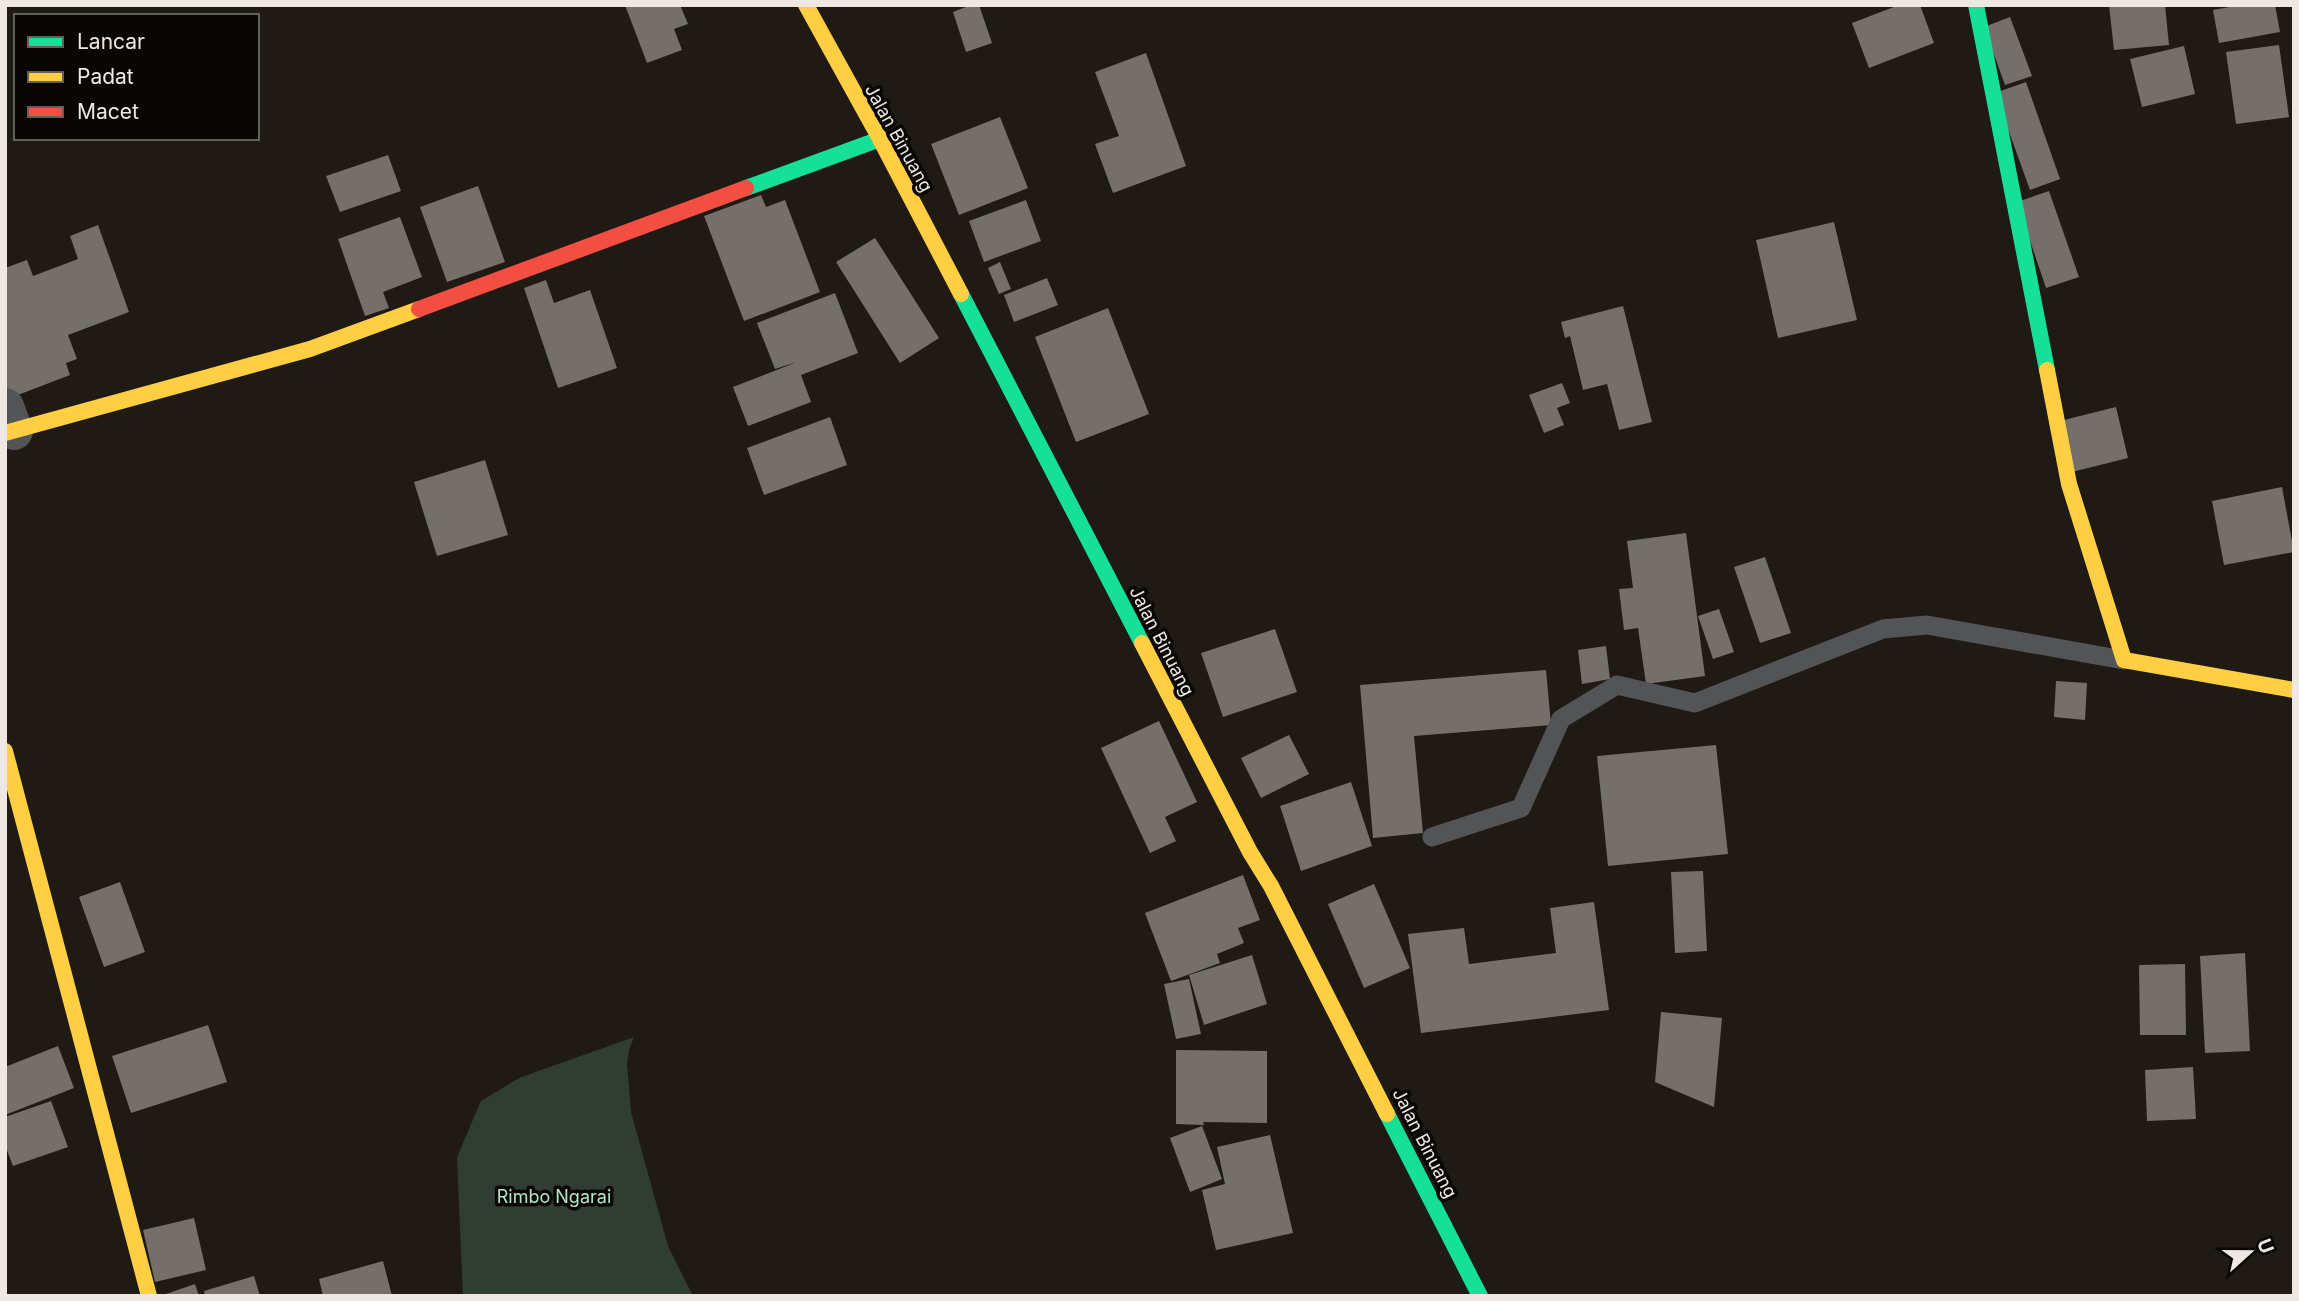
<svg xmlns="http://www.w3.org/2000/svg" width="2299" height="1301" viewBox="0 0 2299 1301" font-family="Inter,sans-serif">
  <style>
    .green { fill: #303d33 }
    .building { fill: #746f6a }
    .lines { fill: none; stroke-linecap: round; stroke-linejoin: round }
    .lane { stroke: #535455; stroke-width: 19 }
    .street { stroke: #535455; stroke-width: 38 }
    .fast { stroke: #16e098; stroke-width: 16 }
    .slow { stroke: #ffcf43; stroke-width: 16 }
    .jam { stroke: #f24e42; stroke-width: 16 }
    .labels { text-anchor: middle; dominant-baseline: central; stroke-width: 7; stroke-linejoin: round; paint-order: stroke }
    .street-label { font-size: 18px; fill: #efe8e2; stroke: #0a0604 }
    .park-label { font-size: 18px; fill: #b0e6c3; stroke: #0a0604 }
  </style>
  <rect width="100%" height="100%" fill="#201a15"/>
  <path class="green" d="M 634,1037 L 629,1050 L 627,1064 L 631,1112 L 668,1246 L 693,1296 L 463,1296 L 457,1157 L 481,1101 L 519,1078 Z"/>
  <path class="building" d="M 625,5 L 680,5 L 688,24 L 674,29 L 682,50 L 647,63 Z
    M 971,5 L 979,5 L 992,43 L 966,52 L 953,12 Z
    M 1899,5 L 1920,5 L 1934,43 L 1869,68 L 1852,23 Z
    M 2109,5 L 2165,5 L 2169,45 L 2114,50 Z
    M 2241,5 L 2275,5 L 2280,32 L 2219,43 L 2213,10 Z
    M 2010,17 L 2032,76 L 2005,85 L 1984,27 Z
    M 2279,45 L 2289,117 L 2236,124 L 2226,52 Z
    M 2184,46 L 2195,94 L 2142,107 L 2130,59 Z
    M 1146,53 L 1186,166 L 1113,193 L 1095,144 L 1119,136 L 1095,72 Z
    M 2026,82 L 2060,179 L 2030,190 L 1995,93 Z
    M 1000,117 L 1028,188 L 959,215 L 931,144 Z
    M 388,155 L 401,191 L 340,212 L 326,176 Z
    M 478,186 L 505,262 L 447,282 L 420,207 Z
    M 2049,191 L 2079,277 L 2046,288 L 2017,202 Z
    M 761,195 L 766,207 L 785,200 L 820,292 L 744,321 L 704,216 Z
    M 1026,200 L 1041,241 L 984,262 L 969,221 Z
    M 400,217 L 422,277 L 383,292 L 389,308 L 365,316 L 338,239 Z
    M 1834,222 L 1857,320 L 1778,338 L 1756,240 Z
    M 98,225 L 129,312 L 68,335 L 77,359 L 66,363 L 70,375 L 10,398 L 5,386 L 5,268 L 27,260 L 33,276 L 78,259 L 70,236 Z
    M 875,238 L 939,338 L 900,363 L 836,262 Z
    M 1000,262 L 1011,289 L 999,294 L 988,268 Z
    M 1047,278 L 1058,305 L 1014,322 L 1004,295 Z
    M 546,280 L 554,303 L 590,290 L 617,368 L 558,388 L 524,288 Z
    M 835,293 L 858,353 L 801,375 L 811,402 L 748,426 L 733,387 L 797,362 L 775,369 L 757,323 Z
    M 1623,306 L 1652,422 L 1619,430 L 1607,384 L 1583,390 L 1570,336 L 1565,338 L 1561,322 Z
    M 1108,308 L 1149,414 L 1076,442 L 1035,337 Z
    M 1562,383 L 1570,403 L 1557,408 L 1564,425 L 1544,433 L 1529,395 Z
    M 2116,407 L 2128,458 L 2072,472 L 2060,421 Z
    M 830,417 L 847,465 L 764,495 L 747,448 Z
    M 485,460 L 508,535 L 437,556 L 414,482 Z
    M 2282,487 L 2294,552 L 2224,565 L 2212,501 Z
    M 1686,533 L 1705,676 L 1646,684 L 1638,628 L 1624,630 L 1619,589 L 1633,588 L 1627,541 Z
    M 1765,557 L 1791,633 L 1760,643 L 1734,567 Z
    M 1719,609 L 1734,652 L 1713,659 L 1698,616 Z
    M 1275,629 L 1297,692 L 1223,717 L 1201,653 Z
    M 1606,646 L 1610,679 L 1582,684 L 1578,650 Z
    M 1546,670 L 1551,725 L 1414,736 L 1423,833 L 1373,838 L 1360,685 Z
    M 2056,681 L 2087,683 L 2085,720 L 2054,717 Z
    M 1159,721 L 1197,802 L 1165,817 L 1176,841 L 1150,853 L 1101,748 Z
    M 1289,735 L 1309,774 L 1261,798 L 1241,758 Z
    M 1716,745 L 1728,854 L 1608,866 L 1597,756 Z
    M 1351,782 L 1372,846 L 1301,871 L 1280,806 Z
    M 1703,871 L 1707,951 L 1675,953 L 1671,872 Z
    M 1243,875 L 1260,920 L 1238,928 L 1244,943 L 1217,954 L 1220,963 L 1171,981 L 1145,913 Z
    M 120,882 L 145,952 L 104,967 L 79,897 Z
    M 1374,884 L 1410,968 L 1364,988 L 1328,904 Z
    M 1594,902 L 1609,1010 L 1421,1033 L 1408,934 L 1464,928 L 1469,964 L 1556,953 L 1550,908 Z
    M 2245,953 L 2250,1051 L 2205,1053 L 2200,956 Z
    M 1252,955 L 1267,1004 L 1204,1025 L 1189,975 Z
    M 2185,964 L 2186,1035 L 2140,1035 L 2139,965 Z
    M 1189,979 L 1201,1034 L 1176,1039 L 1164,984 Z
    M 1661,1012 L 1722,1018 L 1714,1107 L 1655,1082 Z
    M 208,1025 L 227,1082 L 131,1113 L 112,1056 Z
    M 58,1046 L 74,1088 L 5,1115 L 5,1067 Z
    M 1176,1050 L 1267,1051 L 1267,1123 L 1203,1122 L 1204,1125 L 1176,1124 Z
    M 2193,1067 L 2196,1119 L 2147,1121 L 2145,1070 Z
    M 51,1101 L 68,1147 L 13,1166 L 5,1145 L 5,1117 Z
    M 1202,1126 L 1222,1179 L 1190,1192 L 1170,1138 Z
    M 1270,1135 L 1293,1233 L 1216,1250 L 1202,1190 L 1225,1184 L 1217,1147 Z
    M 194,1218 L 206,1270 L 155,1282 L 143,1230 Z
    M 383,1261 L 392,1296 L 323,1296 L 319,1279 Z
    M 254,1276 L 260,1296 L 205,1296 L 204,1291 Z
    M 195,1284 L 199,1296 L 163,1296 L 163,1295 Z"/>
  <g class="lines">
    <path class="lane" d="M 1432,837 L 1521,808 L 1561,719 L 1617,685 L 1695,703 L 1883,629 L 1927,625 L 2124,660"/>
    <path class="street" d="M 5,407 L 14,431"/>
    <path class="fast" d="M 1976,5 L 2047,370
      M 746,188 L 880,139
      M 961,294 L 1142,643
      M 1387,1114 L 1480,1296"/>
    <path class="slow" d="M 806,5 L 880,139 L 961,294
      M 2047,370 L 2069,484 L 2124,660 L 2294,690
      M 5,433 L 310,349 L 419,309
      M 1142,643 L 1250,852 L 1271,886 L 1387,1114
      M 5,751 L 149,1296"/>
    <path class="jam" d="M 419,309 L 746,188"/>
  </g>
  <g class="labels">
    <g class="street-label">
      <text transform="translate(899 138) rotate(61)">Jalan Binuang</text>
      <text transform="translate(1162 641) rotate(63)">Jalan Binuang</text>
      <text transform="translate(1425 1143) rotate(63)">Jalan Binuang</text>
    </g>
    <g class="park-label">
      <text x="554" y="1196">Rimbo Ngarai</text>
    </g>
  </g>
  <rect width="2299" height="1301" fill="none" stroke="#efe8e2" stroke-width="14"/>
  <rect x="14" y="14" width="245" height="126" fill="#0a0604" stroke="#66605d" stroke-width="2"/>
  <rect x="28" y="37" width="35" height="10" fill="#16e098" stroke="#66605d" stroke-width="2"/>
  <text x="77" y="49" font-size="21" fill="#efe8e2">Lancar</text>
  <rect x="28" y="72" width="35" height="10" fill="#ffcf43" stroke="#66605d" stroke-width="2"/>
  <text x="77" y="84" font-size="21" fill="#efe8e2">Padat</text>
  <rect x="28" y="107" width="35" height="10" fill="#f24e42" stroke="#66605d" stroke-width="2"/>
  <text x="77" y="119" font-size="21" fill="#efe8e2">Macet</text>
  <g transform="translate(2250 1252) rotate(69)" stroke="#0a0604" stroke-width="5" paint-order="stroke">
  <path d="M0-5L12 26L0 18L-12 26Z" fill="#efe8e2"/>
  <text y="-10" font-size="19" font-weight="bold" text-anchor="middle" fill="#efe8e2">U</text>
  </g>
</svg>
